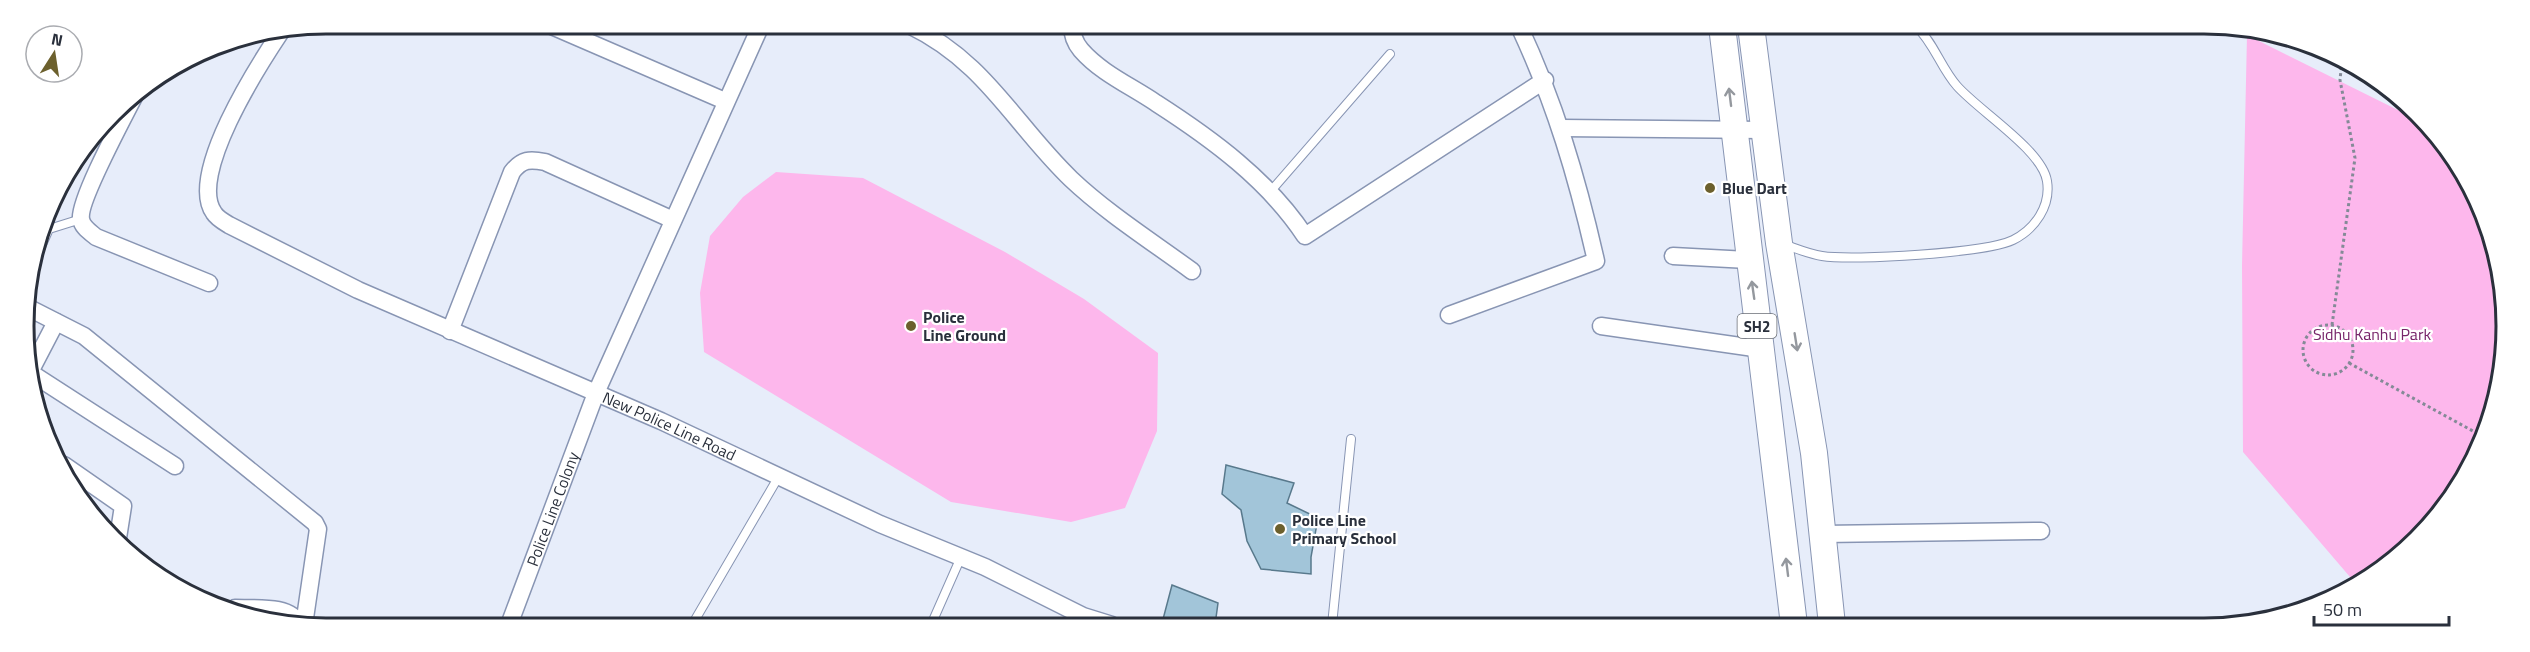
<svg xmlns="http://www.w3.org/2000/svg" width="2530" height="652" viewBox="0 0 2530 652" font-family="'Titillium Web',sans-serif">
  <style>
    .green { fill: #fdb7ec }
    .building { fill: #a2c5d9; stroke: #58798c; stroke-width: 1.5 }
    .lines { fill: none; stroke-linecap: round; stroke-linejoin: round }
    .service-casing { stroke: #8895b3; stroke-width: 10 }
    .minor-casing { stroke: #8895b3; stroke-width: 19 }
    .primary-casing { stroke: #8895b3; stroke-width: 28 }
    .path { stroke: #848a97; stroke-width: 3; stroke-dasharray: 3 3; stroke-linecap: butt }
    .service { stroke: #fff; stroke-width: 8 }
    .minor { stroke: #fff; stroke-width: 16 }
    .primary { stroke: #fff; stroke-width: 26 }
    .oneway { stroke: #94989e }
    .poi-dot { fill: #6c602d; stroke: #fff; stroke-width: 2 }
    .labels { text-anchor: middle; dominant-baseline: central; stroke-width: 4.5; stroke-linejoin: round; paint-order: stroke }
    .shield { fill: #fff; stroke: #6a6e76; stroke-width: 1.5 }
    .shield-label { font-size: 15px; font-weight: bold; fill: #2a303c }
    .poi-label { font-size: 16px; font-weight: bold; fill: #2a303c; stroke: #fff; text-anchor: start }
    .park-label { font-size: 16px; fill: #772469; stroke: #fff }
    .street-label { font-size: 16px; fill: #2a303c; stroke: #fff }
    .rim { fill: none; stroke: #2a303c; stroke-width: 3 }
  </style>
  <rect width="100%" height="100%" fill="#e7edfa"/>
  <path class="green" d="M 2247,35 L 2420,121 L 2444,142 L 2496,248 L 2503,366 L 2475,460 L 2417,540 L 2356,584 L 2243,452 L 2242,266 Z
    M 776,172 L 863,178 L 1005,252 L 1084,299 L 1158,353 L 1157,431 L 1125,508 L 1071,522 L 951,502 L 704,352 L 700,293 L 710,236 L 743,197 Z"/>
  <path class="building" d="M 1226,465 L 1294,483 L 1287,503 L 1318,518 L 1311,557 L 1311,574 L 1261,569 L 1247,541 L 1241,510 L 1222,494 Z
    M 1172,585 L 1218,603 L 1215,625 L 1162,623 Z"/>
  <g class="lines">
    <defs>
      <path id="service" d="M 1270,192 L 1390,54
        M 1783,244 C 1795,248 1809,254 1822,256 C 1853,261 1986,253 2013,240 C 2035,229 2051,206 2047,181 C 2042,150 1979,111 1957,86 C 1941,68 1934,43 1916,26
        M 41,247 L 49,229 L 81,219
        M 692,625 L 779,476
        M 931,625 L 961,557
        M 1332,625 L 1351,439"/>
      <g id="minor">
        <path d="M 547,24 L 725,101"/>
        <path d="M 909,25 C 986,62 1013,123 1071,179 C 1107,213 1151,241 1192,271"/>
        <path d="M 1072,25 C 1072,34 1075,43 1081,50 C 1101,73 1131,86 1156,103 C 1212,139 1268,180 1305,236 L 1545,80"/>
        <path id="s1" d="M 280,33 C 258,66 187,176 214,213 C 217,218 224,222 229,225 L 358,290 L 661,421 L 880,524 L 985,567 L 1083,616 L 1112,625"/>
        <path d="M 136,93 C 125,115 78,201 81,219 C 82,227 90,232 96,237 L 209,283"/>
        <path d="M 1561,128 L 1765,130"/>
        <path d="M 1673,256 L 1748,260"/>
        <path d="M 25,306 L 84,336 L 315,523 L 318,529 L 304,625"/>
        <path d="M 1449,315 L 1596,261 C 1577,177 1555,103 1519,26"/>
        <path d="M 1601,326 L 1761,349"/>
        <path d="M 450,331 L 512,172 C 522,159 530,159 545,162 L 673,220"/>
        <path d="M 31,370 L 56,322"/>
        <path d="M 31,373 L 175,466"/>
        <path d="M 64,465 L 123,506 L 118,538"/>
        <path d="M 1823,534 L 2041,531"/>
        <path d="M 235,608 C 255,609 290,604 300,625"/>
        <path id="s2" d="M 509,625 L 596,393 L 761,25"/>
      </g>
      <path id="primary" d="M 1722,26 L 1794,625
        M 1751,26 L 1779,243 L 1814,453 L 1832,625"/>
    </defs>
    <use href="#service" class="service-casing"/>
    <use href="#minor" class="minor-casing"/>
    <use href="#primary" class="primary-casing"/>
    <path class="path" d="M 2332,325 L 2355,158 L 2340,80 L 2342,60
      M2303 350a25 25 0 1 1 50 0a25 25 0 1 1-50 0Z
      M 2349,363 L 2482,436"/>
    <use href="#service" class="service"/>
    <use href="#minor" class="minor"/>
    <use href="#primary" class="primary"/>
  </g>
  <defs><path id="oneway-shaft" d="M-6 0H5M1.5-3L5.5 0L1.5 3" fill="none" stroke-width="1.6" stroke-linecap="round" stroke-linejoin="round" transform="scale(1.5)"/></defs>
  <g class="oneway">
    <use href="#oneway-shaft" transform="translate(1730 97) rotate(-97)"/>
    <use href="#oneway-shaft" transform="translate(1753 290) rotate(-98)"/>
    <use href="#oneway-shaft" transform="translate(1796 342) rotate(81)"/>
    <use href="#oneway-shaft" transform="translate(1787 567) rotate(-97)"/>
  </g>
  <g class="poi-dot">
    <circle cx="1710" cy="188" r="6"/>
    <circle cx="911" cy="326" r="6"/>
    <circle cx="1280" cy="529" r="6"/>
  </g>
  <g class="labels">
    <rect class="shield" x="1737.5" y="314" width="39" height="24" rx="4.5"/>
    <g class="shield-label">
      <text x="1757" y="326">SH2</text>
    </g>
    <g class="poi-label">
      <text x="1722" y="188">Blue Dart</text>
      <text x="923" y="317">Police<tspan x="923" dy="18">Line Ground</tspan></text>
      <text x="1292" y="520">Police Line<tspan x="1292" dy="18">Primary School</tspan></text>
    </g>
    <g class="park-label">
      <text x="2372" y="334">Sidhu Kanhu Park</text>
    </g>
    <g class="street-label">
      <text stroke="none"><textPath href="#s1" startOffset="702">New Police Line Road</textPath></text>
      <text stroke="none"><textPath href="#s2" startOffset="124">Police Line Colony</textPath></text>
    </g>
  </g>
  <path d="M0 0H2530V652H0ZM326 34H2204A292 292 0 0 1 2496 326V326A292 292 0 0 1 2204 618H326A292 292 0 0 1 34 326V326A292 292 0 0 1 326 34Z" fill="#fff" fill-rule="evenodd"/>
  <path class="rim" d="M326 34H2204A292 292 0 0 1 2496 326V326A292 292 0 0 1 2204 618H326A292 292 0 0 1 34 326V326A292 292 0 0 1 326 34Z"/>
  <g transform="translate(54 54) rotate(12)"><circle r="28" fill="#ffffff" stroke="#aaacb1" stroke-width="1.5"/>
  <path d="M0-4.5L10 22L0 15L-10 22Z" fill="#6c602d"/>
  <text y="-9" font-size="16" font-weight="bold" text-anchor="middle" fill="#2a303c">N</text>
  </g>
  <path d="M2314 616v9h135v-9" fill="none" stroke="#2a303c" stroke-width="3"/>
  <text x="2323" y="616" font-size="18" fill="#2a303c" stroke="#ffffff" stroke-width="4.5" paint-order="stroke">50 m</text>
</svg>
